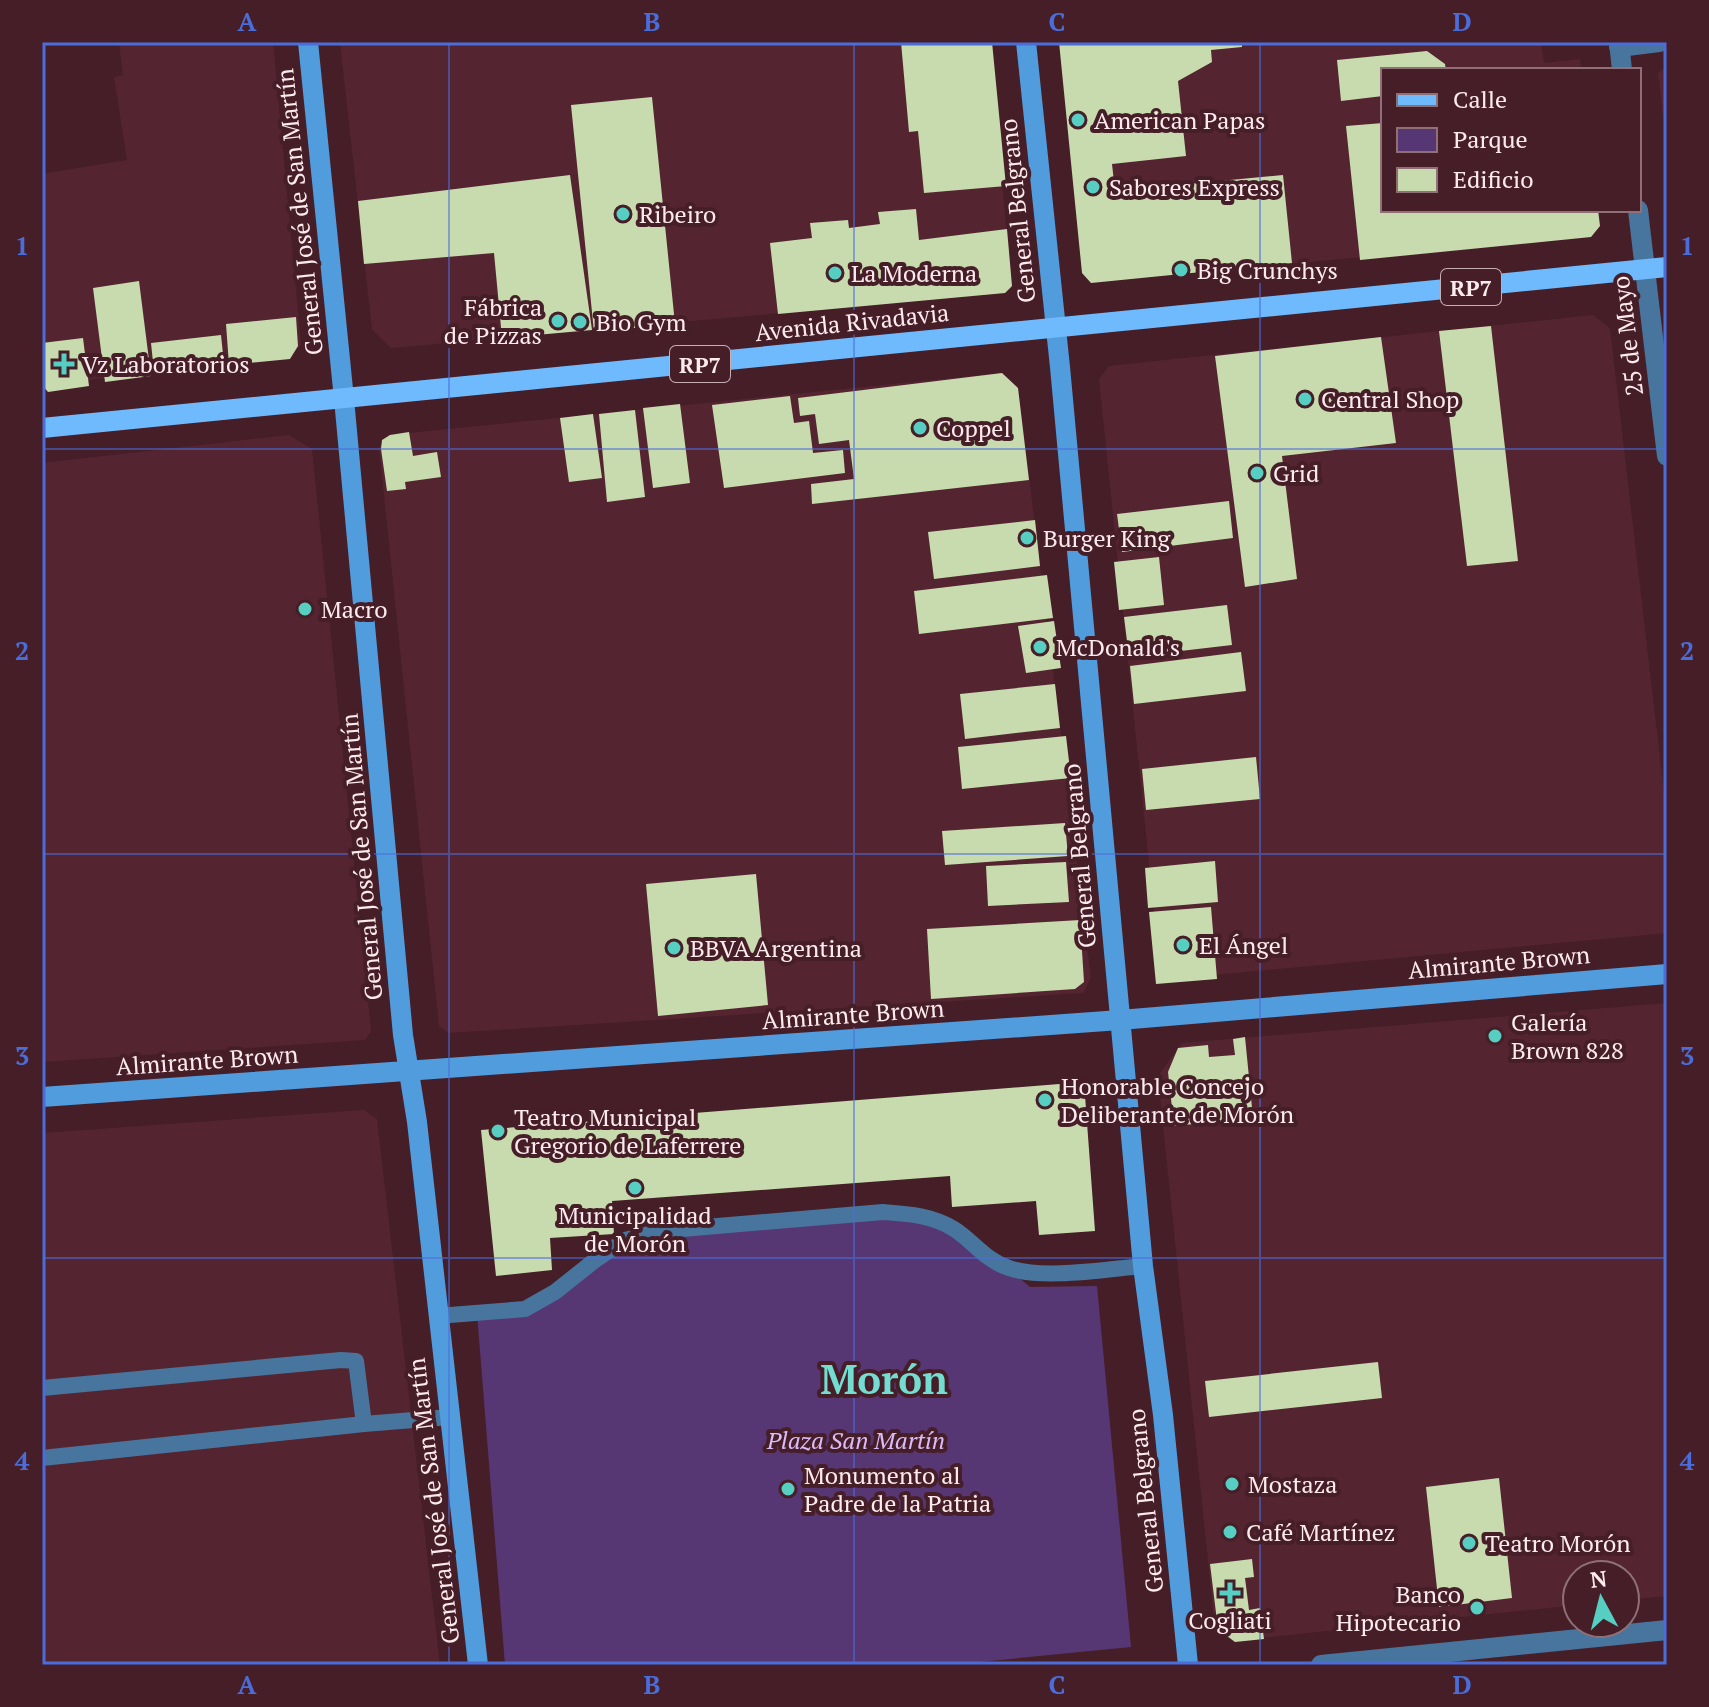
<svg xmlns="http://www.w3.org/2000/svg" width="1709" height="1707" viewBox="0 0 1709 1707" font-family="'PT Serif',serif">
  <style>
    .built { fill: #542531 }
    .green { fill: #563773 }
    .building { fill: #c8dbae }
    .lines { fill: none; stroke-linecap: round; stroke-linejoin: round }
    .lane { stroke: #47759d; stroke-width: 16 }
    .street { stroke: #47759d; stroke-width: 20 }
    .secondary { stroke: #509cdd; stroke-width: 20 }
    .primary { stroke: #6ebafd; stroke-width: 20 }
    .grid { fill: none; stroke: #4a6ddc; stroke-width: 2; stroke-opacity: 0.55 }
    .poi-dot { fill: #57cec2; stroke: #461e28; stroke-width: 3 }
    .labels { text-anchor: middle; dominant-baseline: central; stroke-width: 8; stroke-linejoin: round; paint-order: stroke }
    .shield { fill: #461e28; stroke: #c6aeb3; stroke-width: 2 }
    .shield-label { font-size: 22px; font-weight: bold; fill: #fdebee }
    .poi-label { font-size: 24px; fill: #fdebee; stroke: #461e28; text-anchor: start }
    .street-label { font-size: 24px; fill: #fdebee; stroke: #461e28 }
    .park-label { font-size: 24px; font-style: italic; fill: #dabcfa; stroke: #461e28 }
    .town-label { font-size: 40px; font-weight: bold; fill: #73ddd2; stroke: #461e28 }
    .neatline { fill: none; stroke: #4a6ddc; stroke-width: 3 }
    .grid-label { font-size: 26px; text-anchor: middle; font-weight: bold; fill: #4a6ddc }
  </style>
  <rect width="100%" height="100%" fill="#461e28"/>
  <path class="built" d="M 119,42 L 273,42 L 301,345 L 288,359 L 42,385 L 42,174 L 127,160 L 114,77 L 123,75 Z
    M 340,42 L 989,42 L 1012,287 L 1005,293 L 391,348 L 372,329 Z
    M 1060,42 L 1541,42 L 1544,63 L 1580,59 L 1581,70 L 1383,70 L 1383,210 L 1599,210 L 1600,222 L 1593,236 L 1102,281 Z
    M 1667,66 L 1667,149 L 1658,73 Z
    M 1593,315 L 1610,328 L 1667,819 L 1667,933 L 1169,979 L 1160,969 L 1099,379 L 1109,366 Z
    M 1002,373 L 1018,388 L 1091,978 L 1083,993 L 448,1033 L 439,1026 L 379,447 L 389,435 Z
    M 289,435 L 312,449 L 371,1031 L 365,1040 L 42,1062 L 42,463 Z
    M 1667,1003 L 1667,1596 L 1625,1600 L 1625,1575 L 1577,1575 L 1577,1605 L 1232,1641 L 1215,1629 L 1158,1076 L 1182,1043 Z
    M 364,1110 L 377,1119 L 440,1665 L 42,1665 L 42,1133 Z"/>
  <path class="green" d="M 920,1215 L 1008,1268 L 1030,1287 L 1097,1286 L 1131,1647 L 949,1665 L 505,1665 L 477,1313 L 525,1309 L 625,1240 Z"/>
  <path class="building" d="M 901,42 L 992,42 L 1006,186 L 924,193 L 918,131 L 909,132 Z
    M 1059,42 L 1242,42 L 1242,47 L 1211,50 L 1212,62 L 1178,81 L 1186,156 L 1112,164 L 1115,191 L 1283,175 L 1292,263 L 1091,283 L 1082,273 Z
    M 1427,51 L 1445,64 L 1446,70 L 1383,70 L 1383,96 L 1341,101 L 1337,60 Z
    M 652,97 L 675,324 L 594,332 L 571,105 Z
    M 1383,123 L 1383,210 L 1598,210 L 1600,226 L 1591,237 L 1360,260 L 1346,126 Z
    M 570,175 L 592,330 L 502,338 L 494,253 L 364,264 L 358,201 Z
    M 916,209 L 919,240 L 1007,229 L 1012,286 L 1005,293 L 778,314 L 770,243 L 812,238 L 810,223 L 848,220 L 849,228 L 880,224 L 878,212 Z
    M 139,281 L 151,376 L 105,382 L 93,288 Z
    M 296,317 L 298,346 L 290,359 L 229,365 L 226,324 Z
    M 1491,326 L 1518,561 L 1467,566 L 1439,331 Z
    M 221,335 L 224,364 L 154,372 L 151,343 Z
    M 1381,337 L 1396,443 L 1282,456 L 1297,579 L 1245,587 L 1215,356 Z
    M 83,338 L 89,386 L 48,392 L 42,385 L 42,343 Z
    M 1002,373 L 1018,388 L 1029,480 L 812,504 L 811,484 L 854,479 L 849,440 L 819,444 L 815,414 L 800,416 L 798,398 Z
    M 790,396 L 794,423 L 809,421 L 813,453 L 843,450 L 845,473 L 724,488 L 712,405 Z
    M 680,404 L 690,483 L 653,488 L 643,408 Z
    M 635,410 L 645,497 L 607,502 L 599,414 Z
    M 593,414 L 602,478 L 569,482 L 560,418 Z
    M 409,432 L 413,456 L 437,452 L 441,477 L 405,482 L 406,489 L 387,491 L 381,449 L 382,440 L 390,435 Z
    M 1229,501 L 1233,538 L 1122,552 L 1117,514 Z
    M 1035,520 L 1040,566 L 934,579 L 928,532 Z
    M 1159,557 L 1164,605 L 1119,610 L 1114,562 Z
    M 1047,575 L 1053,618 L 919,634 L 914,591 Z
    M 1227,605 L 1232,645 L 1129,657 L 1124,617 Z
    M 1054,621 L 1061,668 L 1026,673 L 1018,626 Z
    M 1241,652 L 1246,691 L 1134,704 L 1130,666 Z
    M 1055,684 L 1060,728 L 965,739 L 960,694 Z
    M 1066,736 L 1071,778 L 962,789 L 958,747 Z
    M 1256,757 L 1260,799 L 1146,810 L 1142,769 Z
    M 1065,823 L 1068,856 L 945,865 L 942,831 Z
    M 1215,861 L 1218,902 L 1148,908 L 1145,868 Z
    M 1066,862 L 1069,902 L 988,906 L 986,866 Z
    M 756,874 L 768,1005 L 658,1016 L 646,884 Z
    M 1211,907 L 1217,979 L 1156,984 L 1149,912 Z
    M 1080,920 L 1084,982 L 1075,989 L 931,999 L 927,929 Z
    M 1245,1037 L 1253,1118 L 1174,1126 L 1168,1072 L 1178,1048 L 1208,1045 L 1209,1057 L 1235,1055 L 1233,1039 Z
    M 1084,1082 L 1095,1231 L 1039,1235 L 1036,1201 L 952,1207 L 950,1176 L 612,1201 L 614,1234 L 550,1238 L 552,1270 L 496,1276 L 481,1130 Z
    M 1378,1362 L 1382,1398 L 1209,1417 L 1205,1381 Z
    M 1499,1478 L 1512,1598 L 1439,1607 L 1426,1487 Z
    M 1252,1559 L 1254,1577 L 1245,1578 L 1249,1610 L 1260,1608 L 1264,1639 L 1235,1642 L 1218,1629 L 1210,1564 Z"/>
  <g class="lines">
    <path class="lane" d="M 437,1316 L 525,1309 L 555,1292 L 594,1261 L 625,1240 L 659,1231 L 883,1212 C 908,1214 932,1215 954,1229 C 973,1241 986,1261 1009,1268 C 1042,1280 1107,1269 1143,1266
      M 42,1388 L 341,1360 L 356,1361 L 364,1424
      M 42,1458 L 364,1424 L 450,1417"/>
    <path class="street" d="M 1619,42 L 1622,70
      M 1619,47 L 1659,42
      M 1638,210 L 1667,456
      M 1321,1665 L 1667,1630"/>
    <path class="secondary" d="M 308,42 L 344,399 L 403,1035 L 417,1122 L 478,1665
      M 1026,42 L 1060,367 L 1143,1266 L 1163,1415 L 1188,1665
      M 42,1097 L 1120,1020 L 1667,974"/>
    <path class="primary" d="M 42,428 L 1667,267"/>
  </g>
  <path class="grid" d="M 449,42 L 449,1665M 854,42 L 854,1665M 1260,42 L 1260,1665M 42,449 L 1667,449M 42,854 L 1667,854M 42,1258 L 1667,1258"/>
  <g class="poi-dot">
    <circle cx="1078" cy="120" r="8"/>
    <circle cx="1093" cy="187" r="8"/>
    <circle cx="623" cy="214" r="8"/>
    <circle cx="1181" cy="270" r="8"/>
    <circle cx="835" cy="273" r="8"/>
    <circle cx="558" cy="321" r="8"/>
    <circle cx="580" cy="322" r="8"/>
    <path d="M60 352h8v8h8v8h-8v8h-8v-8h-8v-8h8z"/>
    <circle cx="1305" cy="399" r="8"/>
    <circle cx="920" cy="428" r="8"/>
    <circle cx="1257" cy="473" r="8"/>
    <circle cx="1027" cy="538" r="8"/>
    <circle cx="305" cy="609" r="8"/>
    <circle cx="1040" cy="647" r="8"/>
    <circle cx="1183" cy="945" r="8"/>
    <circle cx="674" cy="948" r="8"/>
    <circle cx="1495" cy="1036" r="8"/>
    <circle cx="1045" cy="1100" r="8"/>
    <circle cx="498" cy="1131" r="8"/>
    <circle cx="635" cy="1188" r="8"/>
    <circle cx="1232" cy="1484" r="8"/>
    <circle cx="788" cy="1489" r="8"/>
    <circle cx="1230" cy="1532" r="8"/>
    <circle cx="1469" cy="1543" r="8"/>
    <path d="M1226 1581h8v8h8v8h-8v8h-8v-8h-8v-8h8z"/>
    <circle cx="1477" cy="1608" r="8"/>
  </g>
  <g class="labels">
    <g class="shield">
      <rect x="1441" y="269" width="60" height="36" rx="6"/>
      <rect x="670" y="346" width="60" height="36" rx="6"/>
    </g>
    <g class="shield-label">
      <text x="1471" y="287">RP7</text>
      <text x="700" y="364">RP7</text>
    </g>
    <g class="poi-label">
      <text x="1094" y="120">American Papas</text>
      <text x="1109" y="187">Sabores Express</text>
      <text x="639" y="214">Ribeiro</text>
      <text x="1197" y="270">Big Crunchys</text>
      <text x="851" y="273">La Moderna</text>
      <text x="542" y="307" text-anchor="end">Fábrica<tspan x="542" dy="28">de Pizzas</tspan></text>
      <text x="596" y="322">Bio Gym</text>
      <text x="82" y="364">Vz Laboratorios</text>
      <text x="1321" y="399">Central Shop</text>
      <text x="936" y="428">Coppel</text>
      <text x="1273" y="473">Grid</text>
      <text x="1043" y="538">Burger King</text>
      <text x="321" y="609">Macro</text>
      <text x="1056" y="647">McDonald's</text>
      <text x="1199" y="945">El Ángel</text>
      <text x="690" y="948">BBVA Argentina</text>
      <text x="1511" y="1022">Galería<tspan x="1511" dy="28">Brown 828</tspan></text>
      <text x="1061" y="1086">Honorable Concejo<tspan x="1061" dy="28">Deliberante de Morón</tspan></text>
      <text x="514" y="1117">Teatro Municipal<tspan x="514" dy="28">Gregorio de Laferrere</tspan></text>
      <text x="635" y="1215" text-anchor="middle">Municipalidad<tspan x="635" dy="28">de Morón</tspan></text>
      <text x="804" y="1475">Monumento al<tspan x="804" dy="28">Padre de la Patria</tspan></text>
      <text x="1248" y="1484">Mostaza</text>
      <text x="1246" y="1532">Café Martínez</text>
      <text x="1485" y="1543">Teatro Morón</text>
      <text x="1461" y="1594" text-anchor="end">Banco<tspan x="1461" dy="28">Hipotecario</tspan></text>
      <text x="1230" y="1620" text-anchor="middle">Cogliati</text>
    </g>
    <g class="street-label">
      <text transform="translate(1017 211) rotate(-96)">General Belgrano</text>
      <text transform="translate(299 212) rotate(-96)">General José de San Martín</text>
      <text transform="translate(852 322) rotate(-6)">Avenida Rivadavia</text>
      <text transform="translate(1627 336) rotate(-97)">25 de Mayo</text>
      <text transform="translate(1079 856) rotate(-95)">General Belgrano</text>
      <text transform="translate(361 857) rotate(-95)">General José de San Martín</text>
      <text transform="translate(1499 962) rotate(-5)">Almirante Brown</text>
      <text transform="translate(853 1014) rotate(-4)">Almirante Brown</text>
      <text transform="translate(207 1060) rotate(-4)">Almirante Brown</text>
      <text transform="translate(433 1501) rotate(-97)">General José de San Martín</text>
      <text transform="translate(1145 1501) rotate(-96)">General Belgrano</text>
    </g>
    <g class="park-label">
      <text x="856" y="1440">Plaza San Martín</text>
    </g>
    <g class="town-label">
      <text x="884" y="1378">Morón</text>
    </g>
  </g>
  <rect width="1709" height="1707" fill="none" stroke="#461e28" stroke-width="88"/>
  <rect x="1381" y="68" width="260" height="144" fill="#461e28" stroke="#8f7077" stroke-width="2"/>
  <rect x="1397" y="94" width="40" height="12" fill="#6ebafd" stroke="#8f7077" stroke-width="2"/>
  <text x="1453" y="108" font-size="24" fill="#fdebee">Calle</text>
  <rect x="1397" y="128" width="40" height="24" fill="#563773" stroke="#8f7077" stroke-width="2"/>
  <text x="1453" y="148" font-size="24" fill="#fdebee">Parque</text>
  <rect x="1397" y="168" width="40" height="24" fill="#c8dbae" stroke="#8f7077" stroke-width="2"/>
  <text x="1453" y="188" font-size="24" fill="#fdebee">Edificio</text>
  <g transform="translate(1601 1599) rotate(353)"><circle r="38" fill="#461e28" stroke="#8f7077" stroke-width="2"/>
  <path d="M0-6L14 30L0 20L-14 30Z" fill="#57cec2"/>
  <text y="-12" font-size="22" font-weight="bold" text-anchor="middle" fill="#fdebee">N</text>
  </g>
  <rect x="44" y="44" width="1621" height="1619" class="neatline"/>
  <g class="grid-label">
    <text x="247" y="31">A</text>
    <text x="652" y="31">B</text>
    <text x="1057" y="31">C</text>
    <text x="1462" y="31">D</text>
    <text x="22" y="255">1</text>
    <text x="1687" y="255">1</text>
    <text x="22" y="660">2</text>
    <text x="1687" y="660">2</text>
    <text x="22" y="1065">3</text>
    <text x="1687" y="1065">3</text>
    <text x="22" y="1470">4</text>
    <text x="1687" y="1470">4</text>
    <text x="247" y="1694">A</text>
    <text x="652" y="1694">B</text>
    <text x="1057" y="1694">C</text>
    <text x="1462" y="1694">D</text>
  </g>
</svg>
